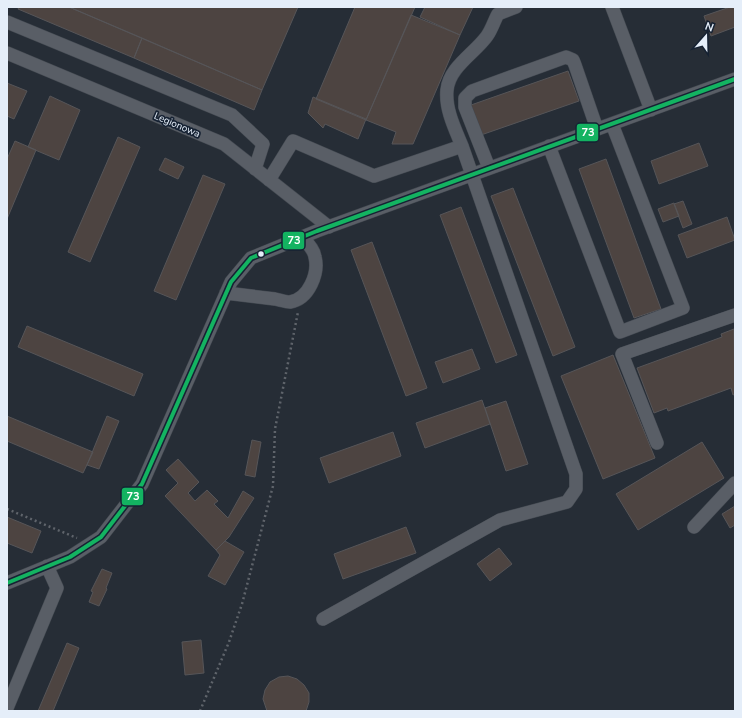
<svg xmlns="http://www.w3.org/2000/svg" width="742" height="718" viewBox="0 0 742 718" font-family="'Nunito Sans',sans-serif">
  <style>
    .building { fill: #4d4441; stroke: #565558 }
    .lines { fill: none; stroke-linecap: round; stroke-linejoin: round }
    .minor-casing { stroke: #434951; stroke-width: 14 }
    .path { stroke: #5f646b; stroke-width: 2.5; stroke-dasharray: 2 3; stroke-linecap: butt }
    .minor { stroke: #595e66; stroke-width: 13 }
    .bus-1-casing { stroke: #162233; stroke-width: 7 }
    .bus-1 { stroke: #13b361; stroke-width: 4 }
    .bus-dot { fill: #e5eef9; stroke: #162233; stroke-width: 1.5 }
    .labels { text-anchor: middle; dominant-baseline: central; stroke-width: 3.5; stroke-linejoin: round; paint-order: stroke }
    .street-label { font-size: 10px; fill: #e5eef9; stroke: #162233 }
    .line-badge { stroke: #162233; stroke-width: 1.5 }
    .badge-label { font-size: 11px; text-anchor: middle; font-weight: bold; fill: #fff }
  </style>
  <rect width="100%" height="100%" fill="#262d36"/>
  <path class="building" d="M 19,7 L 69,7 L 142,38 L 134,58 L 18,9 Z
    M 69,7 L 298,7 L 262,90 Z
    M 355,7 L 415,7 L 366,120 L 316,99 Z
    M 425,7 L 473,7 L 460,35 L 420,17 Z
    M 730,7 L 734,7 L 735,11 L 735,27 L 711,36 L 704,16 Z
    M 411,15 L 460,35 L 413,144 L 392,144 L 396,132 L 366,120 Z
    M 142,38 L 262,90 L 254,110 L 134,58 Z
    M 568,71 L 579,101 L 481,135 L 471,105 Z
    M 7,83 L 27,91 L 14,119 L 7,116 Z
    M 50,96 L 80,110 L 59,160 L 28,147 Z
    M 313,97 L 366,119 L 358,139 L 325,124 L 323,128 L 308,113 Z
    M 118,137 L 140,147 L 90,262 L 68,252 Z
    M 15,141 L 36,150 L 7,219 L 7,159 Z
    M 699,143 L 708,166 L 659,184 L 651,161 Z
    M 165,158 L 184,167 L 178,179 L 159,170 Z
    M 606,159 L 661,309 L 634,318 L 579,169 Z
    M 203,175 L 225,184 L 176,300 L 154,291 Z
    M 513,188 L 575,347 L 553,356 L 491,196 Z
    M 683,201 L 692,224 L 683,228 L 674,204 Z
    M 674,203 L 679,216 L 663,222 L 658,209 Z
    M 461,207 L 517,355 L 496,363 L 440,215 Z
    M 727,217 L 735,240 L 687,258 L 678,235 Z
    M 372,242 L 427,388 L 406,396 L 351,250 Z
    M 27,326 L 143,374 L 134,396 L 18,347 Z
    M 734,329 L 735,394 L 733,395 L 731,388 L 668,411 L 667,408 L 654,413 L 637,368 L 722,337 L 721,334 Z
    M 472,349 L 480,369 L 443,383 L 435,362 Z
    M 613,355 L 655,458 L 603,479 L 561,376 Z
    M 482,400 L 490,424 L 425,448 L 416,423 Z
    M 506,401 L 528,464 L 506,471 L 485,408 Z
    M 7,416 L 93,452 L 83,473 L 7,441 Z
    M 107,416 L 119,421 L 99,469 L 87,465 Z
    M 393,432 L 401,456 L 329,483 L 320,458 Z
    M 252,440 L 261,442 L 255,477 L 245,475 Z
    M 702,442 L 724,478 L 638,530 L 616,494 Z
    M 178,459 L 199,482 L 188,493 L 195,501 L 207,490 L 218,501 L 214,504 L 228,518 L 243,491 L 254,498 L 229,537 L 216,550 L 165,496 L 178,483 L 166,470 Z
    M 735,506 L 735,525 L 730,528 L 722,514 Z
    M 7,517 L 41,531 L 32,553 L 7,543 Z
    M 406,527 L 416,553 L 343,579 L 334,554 Z
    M 225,541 L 244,552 L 225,585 L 208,576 L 220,555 L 216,550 Z
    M 499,548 L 512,564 L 490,581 L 477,564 Z
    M 102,569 L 112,573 L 106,588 L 107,589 L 99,606 L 89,602 L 93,592 L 91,591 Z
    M 201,640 L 204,673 L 185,675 L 182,642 Z
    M 67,643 L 79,648 L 53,711 L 38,711 Z
    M 288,676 L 297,679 L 304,685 L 309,693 L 309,702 L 306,711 L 267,711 L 263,699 L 265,690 L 270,682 L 279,677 Z"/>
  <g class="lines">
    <defs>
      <path id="minor" d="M 612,7 L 651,110
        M 7,22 L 232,115 L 263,144 L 255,169
        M 7,53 L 224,144 L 329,227
        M 462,146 C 455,129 445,109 447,90 C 449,67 475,53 487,36 C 492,29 494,21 498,14 L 516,7
        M 549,146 L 620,332 L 683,308 L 612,124
        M 489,168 L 465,107 L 465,98 L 472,91 L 566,57 L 573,60 L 575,65 L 597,129
        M 269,180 L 293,141 L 374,176 L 462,146 L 576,474 L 576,489 L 567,502 L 500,520 L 323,619
        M 226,293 C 242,295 259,297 275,299 C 280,300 286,302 290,302 C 309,299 319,273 315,257 C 314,249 307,243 302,237
        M 657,443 L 622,354 L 735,315
        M 694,527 L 735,483
        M 7,583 L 70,557 L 101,537 L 142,484 L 231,282 L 251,258 L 317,231 L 735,79
        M 7,708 L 57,588 L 47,566"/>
    </defs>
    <use href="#minor" class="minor-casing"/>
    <path class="path" d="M 7,509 L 77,538
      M 200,711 L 229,642 L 242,604 L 273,486 L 275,429 L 298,312"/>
    <use href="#minor" class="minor"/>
    <defs>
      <path id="bus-1" d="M 7,583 L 70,557 L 101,537 L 142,484 L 231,282 L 251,258 L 317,231 L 735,79"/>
    </defs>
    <use href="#bus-1" class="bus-1-casing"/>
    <use href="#bus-1" class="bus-1"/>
  </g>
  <circle class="bus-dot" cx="261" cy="254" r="3.5"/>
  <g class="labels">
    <g class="street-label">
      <text transform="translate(177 125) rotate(23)">Legionowa</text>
    </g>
  </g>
  <g class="line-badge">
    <rect x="576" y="123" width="23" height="19" rx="4" fill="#13b361"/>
    <rect x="282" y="231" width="23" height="19" rx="4" fill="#13b361"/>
    <rect x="121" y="487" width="23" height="19" rx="4" fill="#13b361"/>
  </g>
  <g class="badge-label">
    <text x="588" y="136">73</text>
    <text x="294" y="244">73</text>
    <text x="133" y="500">73</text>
  </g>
  <rect width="742" height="718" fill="none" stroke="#e5eef9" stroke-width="16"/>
  <g transform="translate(706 36) rotate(20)" stroke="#162233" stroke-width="3" paint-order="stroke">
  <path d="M0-3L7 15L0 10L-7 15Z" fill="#e5eef9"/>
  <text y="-6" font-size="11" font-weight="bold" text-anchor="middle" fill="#e5eef9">N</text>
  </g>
</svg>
